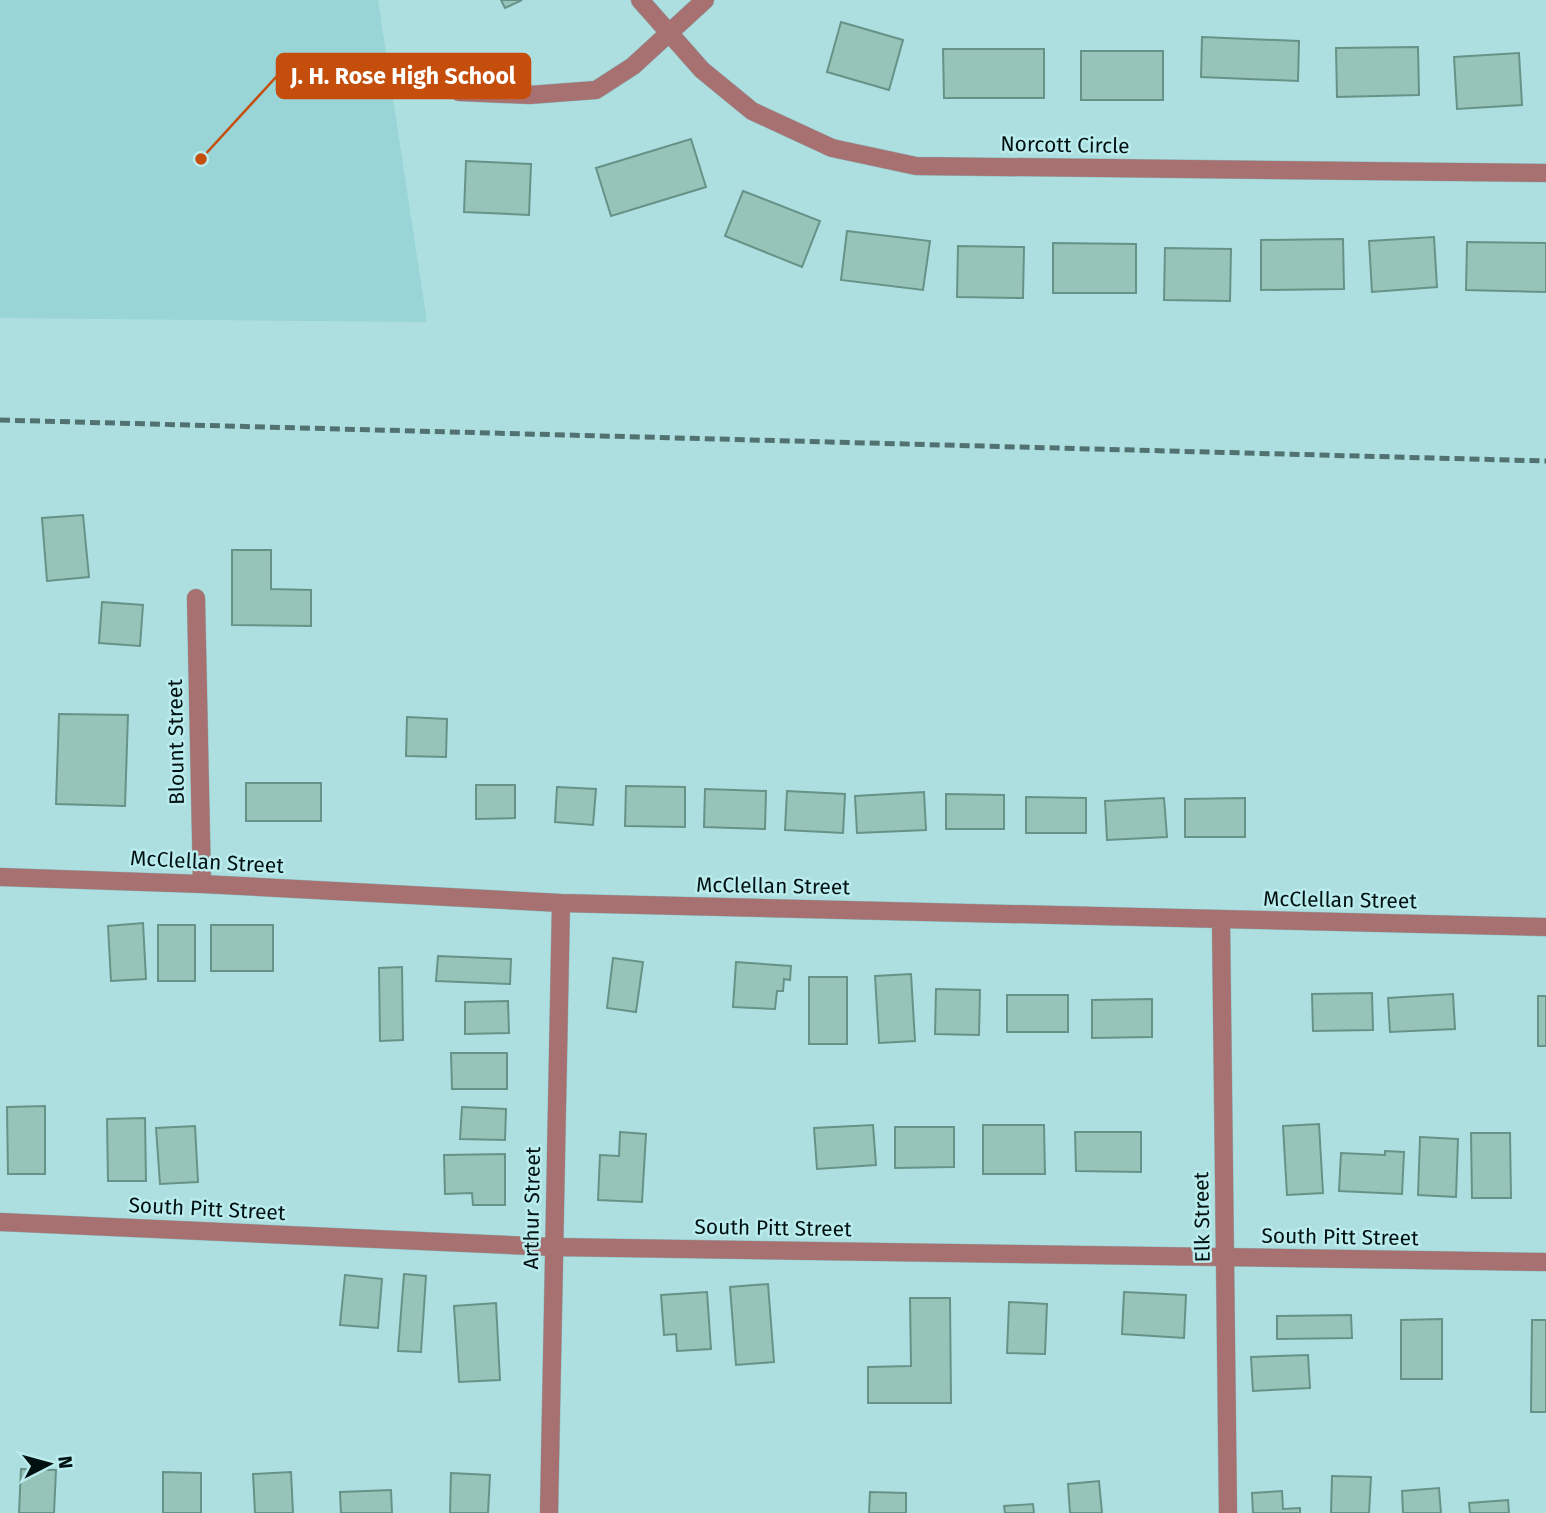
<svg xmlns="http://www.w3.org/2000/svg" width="1546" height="1513" viewBox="0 0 1546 1513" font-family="'Fira Sans',sans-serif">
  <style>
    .built { fill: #99d4d6 }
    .building { fill: #97c4b8; stroke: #679288; stroke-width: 2 }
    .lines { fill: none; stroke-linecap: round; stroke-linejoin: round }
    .minor-casing { stroke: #8fbabb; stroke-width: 19 }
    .minor { stroke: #a77071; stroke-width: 18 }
    .rail { stroke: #527272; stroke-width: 5; stroke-dasharray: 10 5; stroke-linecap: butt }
    .labels { text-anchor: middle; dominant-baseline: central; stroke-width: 5; stroke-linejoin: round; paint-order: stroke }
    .street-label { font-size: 21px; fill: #011111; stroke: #bbeced }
    .leader { fill: none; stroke: #c54e0d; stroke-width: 2.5 }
    .callout-dot { fill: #c54e0d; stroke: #bbeced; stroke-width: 2.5 }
    .callout { fill: #c54e0d; stroke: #c54e0d; stroke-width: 2.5 }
    .callout-label { font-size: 23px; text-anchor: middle; font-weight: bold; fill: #fff }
  </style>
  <rect width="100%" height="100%" fill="#aedfe0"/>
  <path class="built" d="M 0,0 L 378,0 L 427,322 L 0,318 Z"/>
  <path class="building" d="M 501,0 L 522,0 L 505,8 Z
    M 841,22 L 903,40 L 889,90 L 827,72 Z
    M 1202,37 L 1299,41 L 1298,81 L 1201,77 Z
    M 1418,47 L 1419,95 L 1337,97 L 1336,48 Z
    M 943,49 L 1044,49 L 1044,98 L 944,98 Z
    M 1081,51 L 1163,51 L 1163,100 L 1081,100 Z
    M 1519,53 L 1522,105 L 1457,109 L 1454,57 Z
    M 691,139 L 706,187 L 611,216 L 596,168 Z
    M 466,161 L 531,164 L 529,215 L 464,212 Z
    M 743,191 L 820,221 L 802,267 L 725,236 Z
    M 847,231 L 930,241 L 923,290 L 841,280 Z
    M 1434,237 L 1437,287 L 1372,292 L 1369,241 Z
    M 1343,239 L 1344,289 L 1261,290 L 1261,240 Z
    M 1467,242 L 1546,243 L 1546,292 L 1466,290 Z
    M 1053,243 L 1136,244 L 1136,293 L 1053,293 Z
    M 958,246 L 1024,247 L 1023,298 L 957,297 Z
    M 1165,248 L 1231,249 L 1230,301 L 1164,300 Z
    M 83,515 L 89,577 L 47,581 L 42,518 Z
    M 232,550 L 271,550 L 271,589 L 311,590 L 311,626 L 232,625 Z
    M 102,602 L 143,605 L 140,646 L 99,643 Z
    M 59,714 L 128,715 L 125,806 L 56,804 Z
    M 407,717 L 447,719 L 446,757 L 406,756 Z
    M 246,783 L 321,783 L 321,821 L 246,821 Z
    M 476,785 L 515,785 L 515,818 L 476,819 Z
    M 626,786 L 685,787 L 685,827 L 625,826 Z
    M 557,787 L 596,789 L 593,825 L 555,822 Z
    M 705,789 L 766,791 L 765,829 L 704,827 Z
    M 787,791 L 845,794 L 843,833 L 785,830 Z
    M 924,792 L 926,830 L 857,833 L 855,796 Z
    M 946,794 L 1004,795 L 1004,829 L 946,829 Z
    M 1026,797 L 1086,798 L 1086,833 L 1026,833 Z
    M 1164,798 L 1167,837 L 1107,840 L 1105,801 Z
    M 1245,798 L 1245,837 L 1185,837 L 1185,799 Z
    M 143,923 L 146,979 L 111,981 L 108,926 Z
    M 158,925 L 195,925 L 195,981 L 158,981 Z
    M 211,925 L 273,925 L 273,971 L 211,971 Z
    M 438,956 L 511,959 L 510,984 L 436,981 Z
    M 613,958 L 643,962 L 636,1012 L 607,1008 Z
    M 736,962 L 791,966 L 790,980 L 784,979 L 783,991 L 777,991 L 775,1009 L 733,1007 Z
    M 402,967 L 403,1040 L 380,1041 L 379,968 Z
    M 911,974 L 915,1041 L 879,1043 L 875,976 Z
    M 809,977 L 847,977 L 847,1044 L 809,1044 Z
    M 936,989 L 980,990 L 979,1035 L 935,1034 Z
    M 1372,993 L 1373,1030 L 1313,1031 L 1312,994 Z
    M 1453,994 L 1455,1029 L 1390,1032 L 1388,998 Z
    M 1007,995 L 1068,995 L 1068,1032 L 1007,1032 Z
    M 1538,996 L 1546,996 L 1546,1046 L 1538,1046 Z
    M 1152,999 L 1152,1037 L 1092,1038 L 1092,1000 Z
    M 508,1001 L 509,1033 L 465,1034 L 465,1002 Z
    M 451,1053 L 507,1053 L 507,1089 L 452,1089 Z
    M 45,1106 L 45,1174 L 8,1174 L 7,1107 Z
    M 462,1107 L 506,1109 L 505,1140 L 460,1139 Z
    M 145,1118 L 146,1181 L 108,1181 L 107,1119 Z
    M 1319,1124 L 1323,1193 L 1287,1195 L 1283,1126 Z
    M 873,1125 L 876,1165 L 817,1169 L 814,1128 Z
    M 983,1125 L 1044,1125 L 1045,1174 L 983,1174 Z
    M 195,1126 L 198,1182 L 160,1184 L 156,1128 Z
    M 895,1127 L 954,1127 L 954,1167 L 895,1168 Z
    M 620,1132 L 646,1134 L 642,1202 L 598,1200 L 600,1155 L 619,1156 Z
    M 1075,1132 L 1141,1132 L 1141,1172 L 1076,1171 Z
    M 1471,1133 L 1510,1133 L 1511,1198 L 1472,1198 Z
    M 1420,1137 L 1458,1139 L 1456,1197 L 1418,1195 Z
    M 1385,1151 L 1404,1152 L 1402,1194 L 1339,1191 L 1341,1153 L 1385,1155 Z
    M 505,1154 L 505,1205 L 473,1205 L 472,1193 L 445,1194 L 444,1155 Z
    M 404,1274 L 426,1276 L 421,1352 L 398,1351 Z
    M 345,1275 L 382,1279 L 378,1328 L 340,1325 Z
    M 768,1284 L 774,1362 L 736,1365 L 730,1287 Z
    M 707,1292 L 711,1349 L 677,1351 L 676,1334 L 664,1335 L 661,1295 Z
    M 1124,1292 L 1186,1295 L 1184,1338 L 1122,1334 Z
    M 910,1298 L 950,1298 L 951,1403 L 868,1403 L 868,1367 L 911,1366 Z
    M 1009,1302 L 1047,1304 L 1045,1354 L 1007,1353 Z
    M 496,1303 L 500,1380 L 459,1382 L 454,1306 Z
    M 1351,1315 L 1352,1338 L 1277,1339 L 1277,1316 Z
    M 1442,1319 L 1442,1379 L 1401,1379 L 1401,1320 Z
    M 1532,1320 L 1546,1320 L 1546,1412 L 1531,1412 Z
    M 1308,1355 L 1310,1388 L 1253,1391 L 1251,1357 Z
    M 21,1469 L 56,1470 L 54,1513 L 19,1513 Z
    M 163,1472 L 201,1473 L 201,1513 L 163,1513 Z
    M 291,1472 L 293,1513 L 255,1513 L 253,1474 Z
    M 451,1473 L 490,1475 L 488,1513 L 450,1513 Z
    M 1332,1476 L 1371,1477 L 1369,1513 L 1331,1513 Z
    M 1099,1481 L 1102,1513 L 1070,1513 L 1068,1484 Z
    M 1439,1488 L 1441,1513 L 1403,1513 L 1402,1491 Z
    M 391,1490 L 392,1513 L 341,1513 L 340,1492 Z
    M 1282,1491 L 1283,1509 L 1300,1508 L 1300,1513 L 1253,1513 L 1252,1493 Z
    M 870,1492 L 906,1493 L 906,1513 L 869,1513 Z
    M 1508,1500 L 1509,1513 L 1470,1513 L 1469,1503 Z
    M 1033,1504 L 1034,1513 L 1005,1513 L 1004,1506 Z"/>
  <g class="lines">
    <defs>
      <path id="minor" d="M 640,0 L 702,70 L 752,111 L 832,148 L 916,166 L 1546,173
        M 459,92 L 529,95 L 596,90 L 633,66 L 705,0
        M 196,598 L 202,884
        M 0,877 L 202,884 L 561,903 L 1546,927
        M 1221,921 L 1228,1513
        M 0,1222 L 554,1247 L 1546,1262
        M 549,1513 L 561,903"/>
    </defs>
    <use href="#minor" class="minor-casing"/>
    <use href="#minor" class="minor"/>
    <path class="rail" d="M 0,420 L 1546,461"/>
  </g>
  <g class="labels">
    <g class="street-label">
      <text transform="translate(1065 145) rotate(1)">Norcott Circle</text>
      <text transform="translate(176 742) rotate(-91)">Blount Street</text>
      <text transform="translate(207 862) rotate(3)">McClellan Street</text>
      <text transform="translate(773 886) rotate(1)">McClellan Street</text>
      <text transform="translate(1340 900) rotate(1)">McClellan Street</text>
      <text transform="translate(532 1208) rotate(-89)">Arthur Street</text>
      <text transform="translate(207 1209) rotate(3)">South Pitt Street</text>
      <text transform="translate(1202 1217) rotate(-91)">Elk Street</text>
      <text transform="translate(773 1228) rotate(1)">South Pitt Street</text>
      <text transform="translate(1340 1237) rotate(1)">South Pitt Street</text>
    </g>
  </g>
  <path class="leader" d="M201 159L277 76"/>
  <circle class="callout-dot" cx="201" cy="159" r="7"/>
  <rect class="callout" x="277" y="54" width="253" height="44" rx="7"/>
  <g class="callout-label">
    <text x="403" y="84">J. H. Rose High School</text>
  </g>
  <g transform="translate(49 1464) rotate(84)" stroke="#bbeced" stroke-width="5" paint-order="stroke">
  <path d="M0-5L12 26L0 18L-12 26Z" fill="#011111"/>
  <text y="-10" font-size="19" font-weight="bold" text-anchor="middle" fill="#011111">N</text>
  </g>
</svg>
